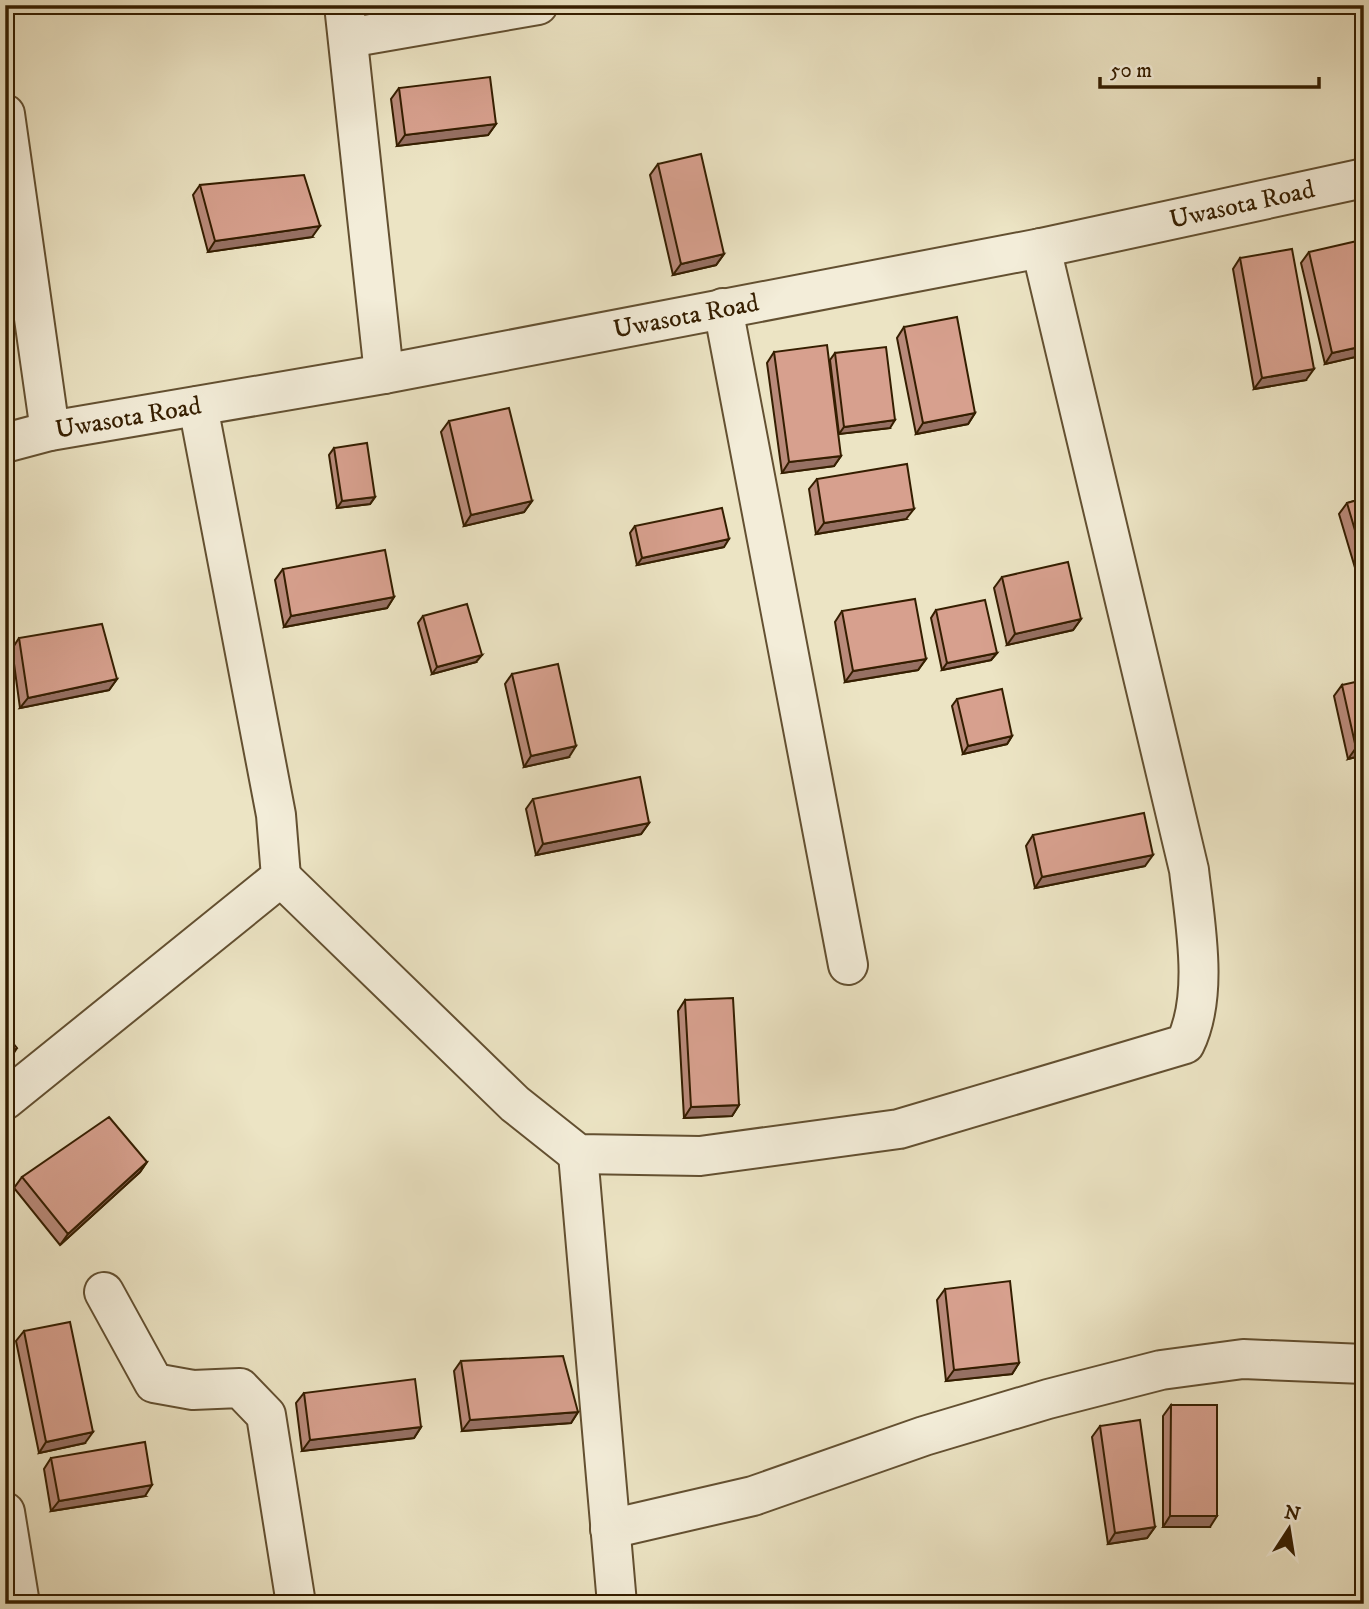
<svg xmlns="http://www.w3.org/2000/svg" width="1369" height="1609" viewBox="0 0 1369 1609" font-family="'IM FELL DW Pica',serif">
  <style>
    .lines { fill: none; stroke-linecap: round; stroke-linejoin: round }
    .minor-casing { stroke: #635031; stroke-width: 42 }
    .minor { stroke: #f3edd9; stroke-width: 38 }
    .wall { fill: #b98a7a; stroke: #351e00; stroke-width: 2 }
    .shaded-wall { fill: #967063; stroke: #351e00; stroke-width: 2 }
    .building { fill: #d7a08e; stroke: #351e00; stroke-width: 2 }
    .labels { text-anchor: middle; dominant-baseline: central; stroke-width: 6; stroke-linejoin: round; paint-order: stroke }
    .street-label { font-size: 26px; fill: #351e00; stroke: #f3edd9 }
  </style>
  <rect width="100%" height="100%" fill="#ece4c4"/>
  <filter id="stains"><feTurbulence type="fractalNoise" baseFrequency=".00286" numOctaves="4"/><feColorMatrix values="0 0 0 0 .2 0 0 0 0 .09 0 0 0 0 .02 0 0 0 .5 -.17"/></filter>
  <radialGradient id="worn" r=".72"><stop offset=".6" stop-color="#630" stop-opacity="0"/><stop offset="1" stop-color="#630" stop-opacity=".3"/></radialGradient>
  <g class="lines">
    <defs>
      <g id="minor">
        <path d="M 344,5 L 384,374"/>
        <path d="M 348,38 L 538,5"/>
        <path d="M 5,114 L 50,431"/>
        <path d="M 723,308 L 848,965"/>
        <path id="s1" d="M 5,443 L 50,431 L 384,374 L 1041,248 L 1364,178"/>
        <path d="M 281,877 L 515,1104 L 578,1154 L 700,1156 L 899,1129 L 1185,1044 C 1209,995 1195,923 1189,870 L 1041,248"/>
        <path d="M 5,1100 L 281,877 L 276,815 L 198,406"/>
        <path d="M 578,1154 L 617,1604"/>
        <path d="M 104,1292 L 154,1383 L 193,1390 L 240,1388 L 266,1415 L 296,1604"/>
        <path d="M 5,1512 L 20,1604"/>
        <path d="M 610,1529 L 753,1496 L 924,1436 L 1048,1399 L 1161,1370 L 1243,1359 L 1364,1364"/>
      </g>
    </defs>
    <use href="#minor" class="minor-casing"/>
    <use href="#minor" class="minor"/>
  </g>
  <path class="wall" d="M 399,88 L 496,124 L 488,135 L 397,146 L 391,99 Z
    M 658,164 L 724,254 L 716,265 L 673,275 L 650,175 Z
    M 200,185 L 312,237 L 208,252 L 193,195 Z
    M 1309,252 L 1364,272 L 1364,355 L 1325,364 L 1301,263 Z
    M 1240,258 L 1306,380 L 1254,389 L 1233,269 Z
    M 904,327 L 975,413 L 968,424 L 916,434 L 897,338 Z
    M 774,352 L 841,456 L 834,466 L 782,473 L 767,363 Z
    M 835,353 L 890,428 L 839,434 L 830,360 Z
    M 449,421 L 532,501 L 524,512 L 464,526 L 441,432 Z
    M 334,448 L 375,497 L 370,504 L 337,508 L 329,455 Z
    M 817,479 L 906,519 L 816,534 L 809,489 Z
    M 1364,498 L 1364,598 L 1339,514 L 1347,503 Z
    M 635,526 L 724,547 L 637,565 L 630,533 Z
    M 283,569 L 394,597 L 387,608 L 284,627 L 275,580 Z
    M 1002,577 L 1081,619 L 1073,630 L 1007,645 L 994,588 Z
    M 936,610 L 997,653 L 991,660 L 942,670 L 931,618 Z
    M 842,611 L 926,659 L 918,670 L 845,682 L 835,622 Z
    M 423,616 L 476,662 L 432,674 L 418,623 Z
    M 19,638 L 117,679 L 109,690 L 20,708 L 12,649 Z
    M 512,674 L 569,757 L 524,767 L 505,684 Z
    M 1342,685 L 1364,755 L 1348,759 L 1334,696 Z
    M 957,699 L 1012,736 L 1007,744 L 963,754 L 952,706 Z
    M 533,799 L 649,823 L 641,834 L 536,855 L 526,809 Z
    M 1033,835 L 1145,866 L 1035,888 L 1026,846 Z
    M 685,1000 L 739,1105 L 732,1116 L 684,1118 L 678,1011 Z
    M 147,1162 L 140,1172 L 60,1245 L 14,1188 L 22,1177 Z
    M 945,1289 L 1019,1363 L 1012,1374 L 946,1381 L 937,1300 Z
    M 24,1331 L 85,1443 L 39,1453 L 16,1341 Z
    M 461,1361 L 578,1412 L 571,1423 L 462,1431 L 454,1371 Z
    M 304,1393 L 421,1427 L 414,1438 L 302,1451 L 296,1403 Z
    M 1171,1405 L 1210,1527 L 1163,1527 L 1163,1416 Z
    M 1100,1426 L 1155,1527 L 1147,1538 L 1108,1544 L 1092,1437 Z
    M 51,1458 L 145,1496 L 51,1511 L 44,1469 Z"/>
  <path class="shaded-wall" d="M 496,124 L 488,135 L 397,146 L 405,135 Z
    M 320,226 L 312,237 L 208,252 L 215,241 Z
    M 724,254 L 716,265 L 673,275 L 681,264 Z
    M 1364,346 L 1364,355 L 1325,364 L 1332,353 Z
    M 1314,369 L 1306,380 L 1254,389 L 1262,378 Z
    M 975,413 L 968,424 L 916,434 L 923,423 Z
    M 895,420 L 890,428 L 839,434 L 844,427 Z
    M 841,456 L 834,466 L 782,473 L 789,462 Z
    M 375,497 L 370,504 L 337,508 L 342,501 Z
    M 532,501 L 524,512 L 464,526 L 471,515 Z
    M 914,509 L 906,519 L 816,534 L 824,523 Z
    M 729,539 L 724,547 L 637,565 L 642,558 Z
    M 394,597 L 387,608 L 284,627 L 291,616 Z
    M 1081,619 L 1073,630 L 1007,645 L 1015,634 Z
    M 997,653 L 991,660 L 942,670 L 947,663 Z
    M 482,655 L 476,662 L 432,674 L 437,667 Z
    M 926,659 L 918,670 L 845,682 L 853,671 Z
    M 117,679 L 109,690 L 20,708 L 28,698 Z
    M 1012,736 L 1007,744 L 963,754 L 968,746 Z
    M 576,746 L 569,757 L 524,767 L 531,756 Z
    M 1364,746 L 1364,755 L 1348,759 L 1356,748 Z
    M 649,823 L 641,834 L 536,855 L 543,844 Z
    M 1153,855 L 1145,866 L 1035,888 L 1042,877 Z
    M 17,1048 L 10,1059 L 5,1063 L 5,1058 Z
    M 739,1105 L 732,1116 L 684,1118 L 691,1107 Z
    M 147,1162 L 140,1172 L 60,1245 L 68,1234 Z
    M 1019,1363 L 1012,1374 L 946,1381 L 954,1370 Z
    M 578,1412 L 571,1423 L 462,1431 L 470,1420 Z
    M 421,1427 L 414,1438 L 302,1451 L 310,1440 Z
    M 93,1432 L 85,1443 L 39,1453 L 46,1442 Z
    M 152,1485 L 145,1496 L 51,1511 L 59,1501 Z
    M 1170,1516 L 1217,1516 L 1210,1527 L 1163,1527 Z
    M 1155,1527 L 1147,1538 L 1108,1544 L 1115,1533 Z"/>
  <path class="building" d="M 490,77 L 496,124 L 405,135 L 399,88 Z
    M 701,154 L 724,254 L 681,264 L 658,164 Z
    M 304,175 L 320,226 L 215,241 L 200,185 Z
    M 1357,241 L 1364,272 L 1364,346 L 1332,353 L 1309,252 Z
    M 1292,249 L 1314,369 L 1262,378 L 1240,258 Z
    M 957,317 L 975,413 L 923,423 L 904,327 Z
    M 827,345 L 841,456 L 789,462 L 774,352 Z
    M 886,347 L 895,420 L 844,427 L 835,353 Z
    M 509,408 L 532,501 L 471,515 L 449,421 Z
    M 367,443 L 375,497 L 342,501 L 334,448 Z
    M 907,464 L 914,509 L 824,523 L 817,479 Z
    M 1364,498 L 1364,561 L 1347,503 Z
    M 722,508 L 729,539 L 642,558 L 635,526 Z
    M 385,550 L 394,597 L 291,616 L 283,569 Z
    M 1068,562 L 1081,619 L 1015,634 L 1002,577 Z
    M 915,599 L 926,659 L 853,671 L 842,611 Z
    M 985,600 L 997,653 L 947,663 L 936,610 Z
    M 467,604 L 482,655 L 437,667 L 423,616 Z
    M 102,624 L 117,679 L 28,698 L 19,638 Z
    M 558,664 L 576,746 L 531,756 L 512,674 Z
    M 1364,680 L 1364,746 L 1356,748 L 1342,685 Z
    M 1002,689 L 1012,736 L 968,746 L 957,699 Z
    M 640,777 L 649,823 L 543,844 L 533,799 Z
    M 1144,813 L 1153,855 L 1042,877 L 1033,835 Z
    M 733,998 L 739,1105 L 691,1107 L 685,1000 Z
    M 5,1033 L 17,1048 L 5,1058 Z
    M 109,1117 L 147,1162 L 68,1234 L 22,1177 Z
    M 1010,1281 L 1019,1363 L 954,1370 L 945,1289 Z
    M 70,1322 L 93,1432 L 46,1442 L 24,1331 Z
    M 563,1356 L 578,1412 L 470,1420 L 461,1361 Z
    M 415,1379 L 421,1427 L 310,1440 L 304,1393 Z
    M 1171,1405 L 1217,1405 L 1217,1516 L 1170,1516 Z
    M 1140,1420 L 1155,1527 L 1115,1533 L 1100,1426 Z
    M 145,1442 L 152,1485 L 59,1501 L 51,1458 Z"/>
  <g class="labels">
    <g class="street-label">
      <text stroke="none"><textPath href="#s1" startOffset="1260">Uwasota Road</textPath></text>
      <text stroke="none"><textPath href="#s1" startOffset="693">Uwasota Road</textPath></text>
      <text stroke="none"><textPath href="#s1" startOffset="126">Uwasota Road</textPath></text>
    </g>
  </g>
  <rect width="1369" height="1609" fill="none" stroke="#ece4c4" stroke-width="28"/>
  <rect x="7" y="7" width="1355" height="1595" fill="none" stroke="#351e00" stroke-width="3.5"/>
  <rect x="14" y="14" width="1341" height="1581" fill="none" stroke="#351e00" stroke-width="2"/>
  <g transform="translate(1289 1529) rotate(12)" stroke="#f3edd9" stroke-width="5" paint-order="stroke">
  <path d="M0-5L12 26L0 18L-12 26Z" fill="#351e00"/>
  <text y="-10" font-size="19" font-weight="bold" text-anchor="middle" fill="#351e00">N</text>
  </g>
  <path d="M1100 77v10h219v-10" fill="none" stroke="#351e00" stroke-width="3.5"/>
  <text x="1110" y="77" font-size="21" fill="#351e00" stroke="#f3edd9" stroke-width="5" paint-order="stroke">50 m</text>
  <rect width="100%" height="100%" filter="url(#stains)"/>
  <rect width="100%" height="100%" fill="url(#worn)"/>
</svg>
